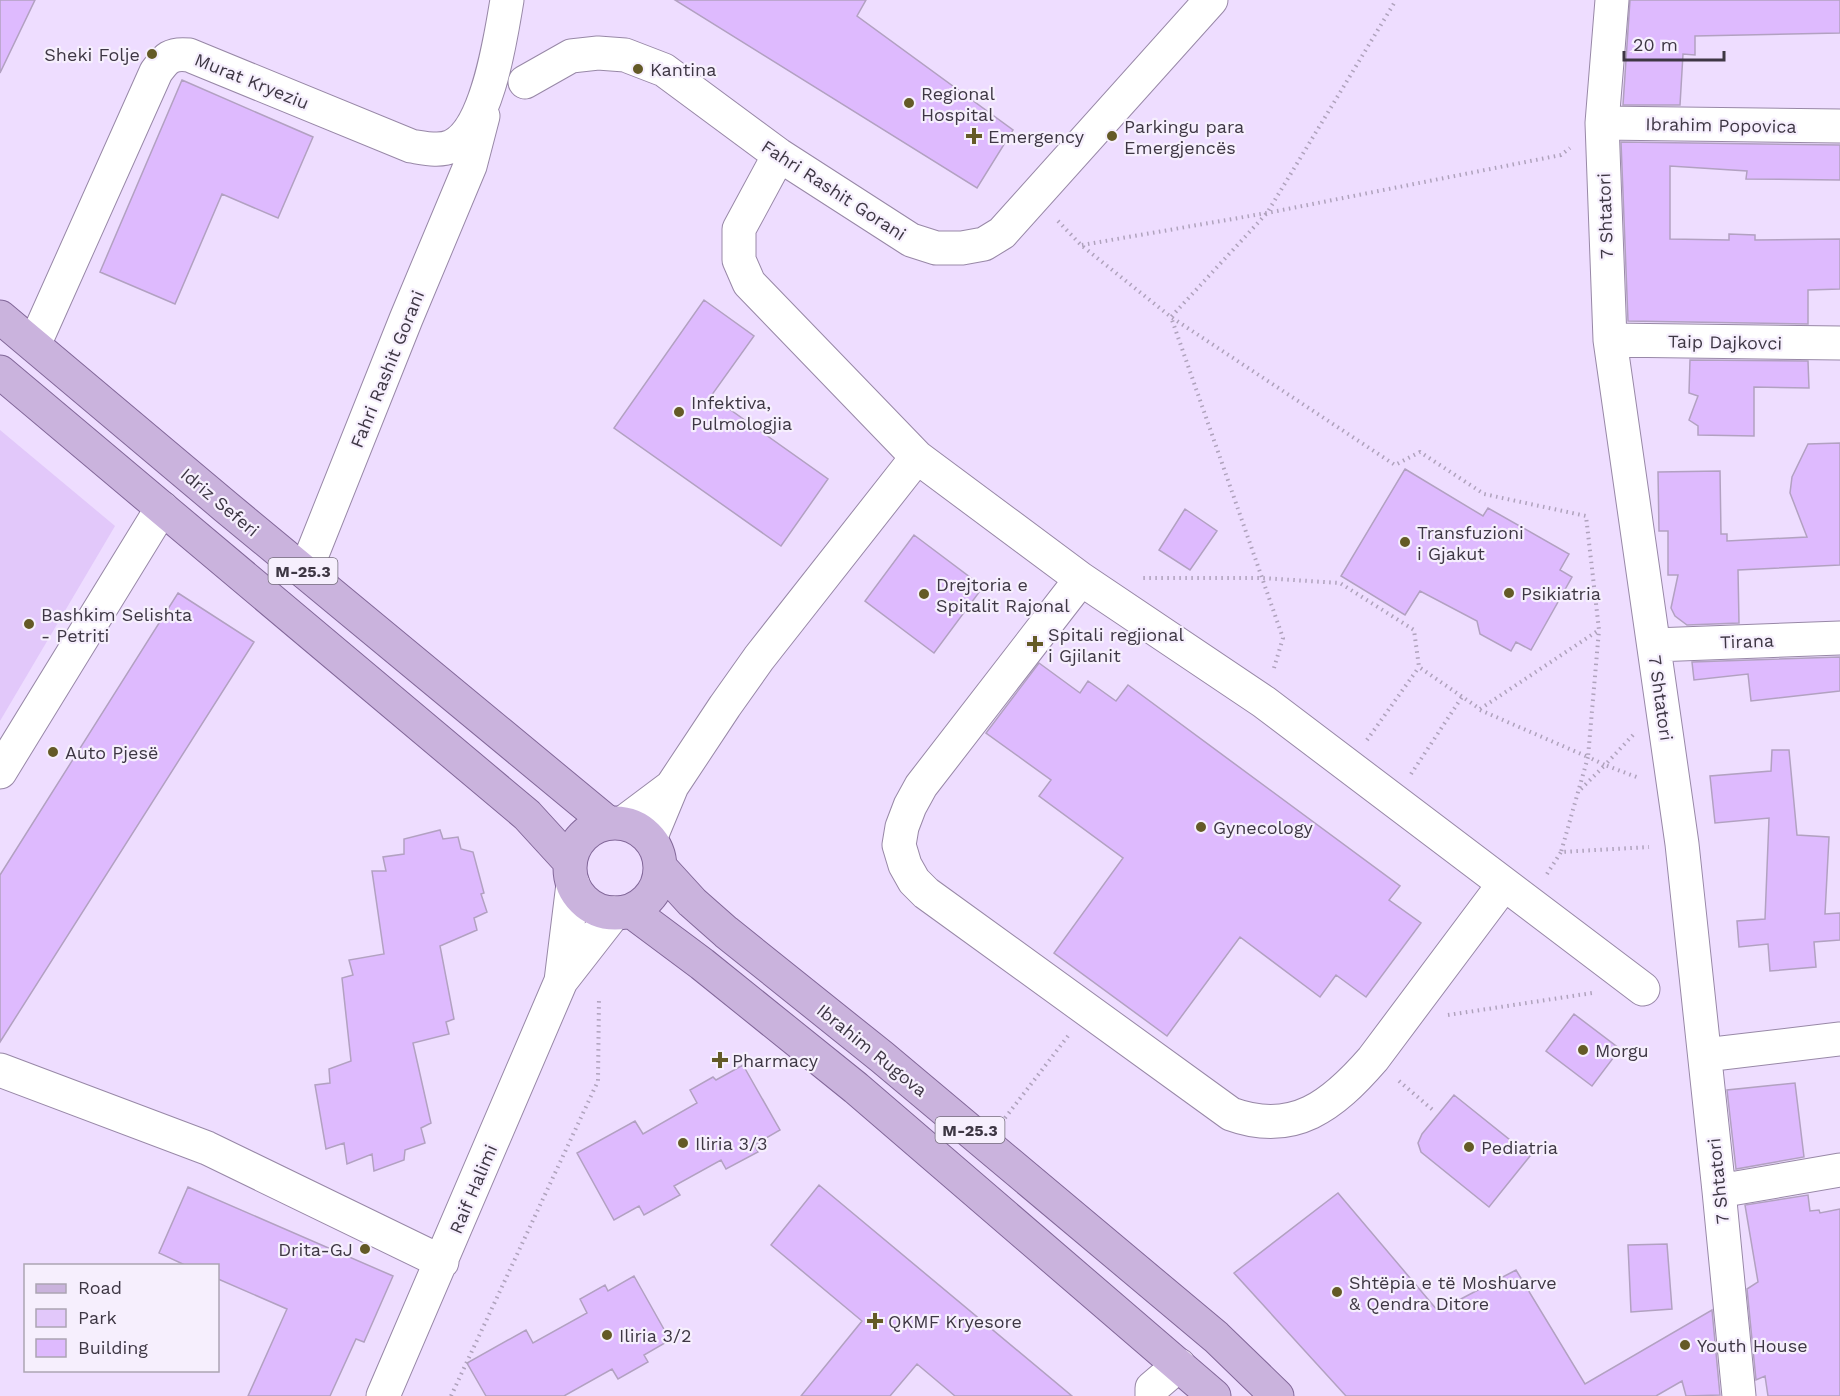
<svg xmlns="http://www.w3.org/2000/svg" width="1840" height="1396" viewBox="0 0 1840 1396" font-family="'Work Sans',sans-serif">
  <style>
    .green { fill: #e2c8fa }
    .building { fill: #debafe; stroke: #b2a1c1; stroke-width: 1.5 }
    .lines { fill: none; stroke-linecap: round; stroke-linejoin: round }
    .minor-casing { stroke: #9888a7; stroke-width: 35 }
    .major-casing { stroke: #826799; stroke-width: 35 }
    .path { stroke: #afa2bc; stroke-width: 4; stroke-dasharray: 1.5 4.5; stroke-linecap: butt }
    .minor { stroke: #fff; stroke-width: 33 }
    .major { stroke: #cab3dd; stroke-width: 33 }
    .poi-dot { fill: #645a26; stroke: #f6effd; stroke-width: 2 }
    .labels { text-anchor: middle; dominant-baseline: central; stroke-width: 4.5; stroke-linejoin: round; paint-order: stroke }
    .shield { fill: #f6effd; stroke: #756e7c; stroke-width: 1.5 }
    .shield-label { font-size: 16px; font-weight: bold; fill: #3e3744 }
    .poi-label { font-size: 18px; fill: #3e3744; stroke: #f6effd; text-anchor: start }
    .street-label { font-size: 18px; fill: #3e3744; stroke: #f6effd }
  </style>
  <rect width="100%" height="100%" fill="#edf"/>
  <path class="green" d="M 0,430 L 115,526 L 0,721 Z"/>
  <path class="building" d="M 0,0 L 35,0 L 0,73 Z
    M 675,0 L 866,0 L 857,16 L 1013,130 L 977,188 Z
    M 1630,0 L 1840,0 L 1840,33 L 1695,36 L 1695,55 L 1683,54 L 1680,105 L 1623,105 Z
    M 182,80 L 313,137 L 278,218 L 222,194 L 175,304 L 100,272 Z
    M 1621,142 L 1840,145 L 1840,180 L 1746,179 L 1747,171 L 1670,166 L 1670,239 L 1729,240 L 1729,234 L 1755,235 L 1755,240 L 1840,239 L 1840,289 L 1808,290 L 1808,324 L 1628,321 Z
    M 704,300 L 754,336 L 711,396 L 828,479 L 781,546 L 614,428 Z
    M 1690,360 L 1808,361 L 1809,388 L 1754,387 L 1754,436 L 1698,435 L 1698,426 L 1689,420 L 1698,396 L 1689,393 Z
    M 1840,443 L 1840,565 L 1738,570 L 1739,623 L 1687,625 L 1675,616 L 1671,608 L 1678,575 L 1668,575 L 1668,531 L 1659,531 L 1658,472 L 1720,471 L 1721,534 L 1727,534 L 1727,541 L 1807,537 L 1790,493 L 1792,477 L 1808,444 Z
    M 1405,469 L 1483,516 L 1488,508 L 1569,554 L 1560,570 L 1572,577 L 1531,650 L 1516,642 L 1511,651 L 1480,634 L 1477,621 L 1420,591 L 1405,615 L 1341,576 Z
    M 1185,509 L 1217,531 L 1190,570 L 1159,550 Z
    M 914,535 L 983,587 L 934,653 L 865,601 Z
    M 178,593 L 254,642 L 0,1042 L 0,875 Z
    M 1840,657 L 1840,691 L 1751,701 L 1748,674 L 1694,680 L 1692,662 Z
    M 1039,663 L 1080,693 L 1088,681 L 1116,701 L 1128,685 L 1400,886 L 1389,900 L 1421,923 L 1366,997 L 1336,975 L 1320,997 L 1240,937 L 1167,1036 L 1054,953 L 1123,858 L 1039,796 L 1051,780 L 986,733 Z
    M 1772,750 L 1789,750 L 1797,835 L 1829,837 L 1825,914 L 1840,913 L 1840,940 L 1814,942 L 1816,967 L 1770,971 L 1768,944 L 1739,947 L 1737,921 L 1765,919 L 1769,818 L 1715,823 L 1710,776 L 1771,771 Z
    M 440,830 L 443,839 L 458,837 L 461,849 L 473,852 L 484,893 L 481,894 L 487,912 L 474,918 L 477,930 L 440,946 L 454,1019 L 446,1022 L 449,1034 L 413,1043 L 431,1123 L 421,1128 L 425,1143 L 405,1150 L 404,1160 L 374,1171 L 372,1154 L 347,1164 L 344,1143 L 326,1149 L 315,1085 L 330,1083 L 329,1069 L 351,1061 L 342,978 L 353,975 L 349,960 L 384,954 L 372,871 L 386,871 L 383,857 L 404,854 L 404,839 Z
    M 1574,1014 L 1620,1049 L 1592,1086 L 1546,1051 Z
    M 743,1065 L 780,1130 L 754,1145 L 758,1152 L 726,1169 L 721,1160 L 674,1186 L 680,1195 L 644,1215 L 639,1206 L 614,1220 L 577,1153 L 635,1121 L 643,1134 L 697,1103 L 690,1090 L 713,1077 L 716,1080 Z
    M 1795,1083 L 1804,1157 L 1736,1169 L 1727,1090 Z
    M 1454,1095 L 1530,1156 L 1489,1207 L 1421,1152 L 1418,1143 L 1422,1134 Z
    M 819,1185 L 1072,1396 L 955,1396 L 917,1364 L 890,1396 L 801,1396 L 862,1321 L 771,1245 Z
    M 188,1187 L 393,1276 L 364,1342 L 356,1339 L 330,1396 L 248,1396 L 287,1309 L 218,1279 L 218,1266 L 187,1266 L 159,1253 Z
    M 1338,1193 L 1438,1311 L 1516,1270 L 1585,1384 L 1712,1310 L 1720,1395 L 1686,1396 L 1682,1381 L 1656,1396 L 1346,1396 L 1234,1273 Z
    M 1808,1195 L 1810,1211 L 1819,1210 L 1820,1213 L 1840,1209 L 1840,1396 L 1768,1396 L 1765,1376 L 1756,1380 L 1747,1289 L 1758,1282 L 1745,1205 Z
    M 1667,1244 L 1672,1309 L 1631,1312 L 1628,1245 Z
    M 634,1276 L 670,1340 L 644,1355 L 648,1362 L 618,1379 L 612,1369 L 564,1396 L 486,1396 L 467,1363 L 526,1330 L 533,1343 L 587,1313 L 580,1299 L 605,1285 L 608,1291 Z"/>
  <g class="lines">
    <defs>
      <path id="minor" d="M 1612,0 L 1602,123 L 1610,340 L 1682,844 L 1719,1191 L 1739,1396
        M 525,82 L 571,56 L 598,53 L 625,55 L 664,70 L 779,155 L 911,240 L 936,248 L 962,248 L 984,244 L 1002,233 L 1211,0
        M 1602,123 L 1840,126
        M 779,155 L 739,229 L 739,260 L 749,283 L 917,457 L 1081,579 L 1264,702 L 1643,989
        M 1610,340 L 1840,343
        M 34,345 L 156,72 C 166,58 171,53 189,55 L 411,146 C 424,148 440,152 452,146 C 488,129 501,35 507,0
        M 305,572 L 406,319 L 470,166 L 483,116
        M 1081,579 L 921,786 L 910,806 L 902,827 L 899,845 L 905,865 L 914,881 L 926,893 L 1231,1114 C 1294,1137 1333,1105 1373,1059 L 1504,884
        M 1654,645 L 1840,638
        M 0,772 L 162,508
        M 623,823 L 671,787
        M 650,839 L 672,786 L 725,706 L 759,658 L 917,457
        M 561,981 L 573,884
        M 1705,1055 L 1840,1039
        M 0,1070 L 207,1148 L 442,1262
        M 1719,1191 L 1840,1170
        M 383,1396 L 561,981 L 614,913
        M 1152,1396 L 1152,1388 L 1179,1365"/>
      <path id="major" d="M 0,317 L 226,507 L 608,823
        M 0,372 L 527,815 L 570,862
        M570 868a45 45 0 1 1 90 0a45 45 0 1 1-90 0Z
        M 660,867 L 692,902 L 726,932 L 882,1057 L 1216,1337 L 1277,1396
        M 631,911 L 702,964 L 856,1088 L 1214,1396"/>
    </defs>
    <use href="#minor" class="minor-casing"/>
    <use href="#major" class="major-casing"/>
    <path class="path" d="M 1058,221 L 1081,245 L 1171,317 L 1395,465 L 1420,452 L 1484,494 L 1586,516 L 1599,630 L 1480,709 L 1419,667 L 1414,630 L 1340,583 L 1262,578 L 1142,578
      M 1082,245 L 1267,213 L 1561,155 L 1570,148
      M 1274,668 L 1283,638 L 1171,317 L 1267,213 L 1396,0
      M 1480,710 L 1588,757 L 1599,630
      M 1633,735 L 1605,765 L 1588,757 L 1561,852 L 1649,847
      M 1367,740 L 1419,667
      M 1411,774 L 1462,697
      M 1581,789 L 1605,765 L 1639,778
      M 1547,874 L 1561,852
      M 1448,1015 L 1592,993
      M 1399,1081 L 1434,1111
      M 1005,1118 L 1068,1036
      M 451,1396 L 598,1081 L 599,997"/>
    <use href="#minor" class="minor"/>
    <use href="#major" class="major"/>
  </g>
  <g class="poi-dot">
    <circle cx="152" cy="54" r="6"/>
    <circle cx="638" cy="69" r="6"/>
    <circle cx="909" cy="103" r="6"/>
    <path d="M971 127h6v6h6v6h-6v6h-6v-6h-6v-6h6z"/>
    <circle cx="1112" cy="136" r="6"/>
    <circle cx="679" cy="412" r="6"/>
    <circle cx="1405" cy="542" r="6"/>
    <circle cx="1509" cy="593" r="6"/>
    <circle cx="924" cy="594" r="6"/>
    <circle cx="29" cy="624" r="6"/>
    <path d="M1032 635h6v6h6v6h-6v6h-6v-6h-6v-6h6z"/>
    <circle cx="53" cy="752" r="6"/>
    <circle cx="1201" cy="827" r="6"/>
    <circle cx="1583" cy="1050" r="6"/>
    <path d="M717 1051h6v6h6v6h-6v6h-6v-6h-6v-6h6z"/>
    <circle cx="683" cy="1143" r="6"/>
    <circle cx="1469" cy="1147" r="6"/>
    <circle cx="365" cy="1249" r="6"/>
    <circle cx="1337" cy="1292" r="6"/>
    <path d="M872 1312h6v6h6v6h-6v6h-6v-6h-6v-6h6z"/>
    <circle cx="607" cy="1335" r="6"/>
    <circle cx="1685" cy="1345" r="6"/>
  </g>
  <g class="labels">
    <g class="shield">
      <rect x="268.5" y="558" width="69" height="26" rx="4.5"/>
      <rect x="935.5" y="1117" width="69" height="26" rx="4.5"/>
    </g>
    <g class="shield-label">
      <text x="303" y="571">M-25.3</text>
      <text x="970" y="1130">M-25.3</text>
    </g>
    <g class="poi-label">
      <text x="140" y="54" text-anchor="end">Sheki Folje</text>
      <text x="650" y="69">Kantina</text>
      <text x="921" y="93">Regional<tspan x="921" dy="21">Hospital</tspan></text>
      <text x="1124" y="126">Parkingu para<tspan x="1124" dy="21">Emergjencës</tspan></text>
      <text x="988" y="136">Emergency</text>
      <text x="691" y="402">Infektiva,<tspan x="691" dy="21">Pulmologjia</tspan></text>
      <text x="1417" y="532">Transfuzioni<tspan x="1417" dy="21">i Gjakut</tspan></text>
      <text x="936" y="584">Drejtoria e<tspan x="936" dy="21">Spitalit Rajonal</tspan></text>
      <text x="1521" y="593">Psikiatria</text>
      <text x="41" y="614">Bashkim Selishta<tspan x="41" dy="21">- Petriti</tspan></text>
      <text x="1048" y="634">Spitali regjional<tspan x="1048" dy="21">i Gjilanit</tspan></text>
      <text x="65" y="752">Auto Pjesë</text>
      <text x="1213" y="827">Gynecology</text>
      <text x="1595" y="1050">Morgu</text>
      <text x="732" y="1060">Pharmacy</text>
      <text x="695" y="1143">Iliria 3/3</text>
      <text x="1481" y="1147">Pediatria</text>
      <text x="353" y="1249" text-anchor="end">Drita-GJ</text>
      <text x="1349" y="1282">Shtëpia e të Moshuarve<tspan x="1349" dy="21">&amp; Qendra Ditore</tspan></text>
      <text x="888" y="1321">QKMF Kryesore</text>
      <text x="619" y="1335">Iliria 3/2</text>
      <text x="1697" y="1345">Youth House</text>
    </g>
    <g class="street-label">
      <text transform="translate(252 81) rotate(22)">Murat Kryeziu</text>
      <text transform="translate(1721 125) rotate(1)">Ibrahim Popovica</text>
      <text transform="translate(834 190) rotate(33)">Fahri Rashit Gorani</text>
      <text transform="translate(1605 216) rotate(-92)">7 Shtatori</text>
      <text transform="translate(1725 342) rotate(1)">Taip Dajkovci</text>
      <text transform="translate(387 369) rotate(-68)">Fahri Rashit Gorani</text>
      <text transform="translate(220 502) rotate(40)">Idriz Seferi</text>
      <text transform="translate(1747 641) rotate(-2)">Tirana</text>
      <text transform="translate(1661 698) rotate(82)">7 Shtatori</text>
      <text transform="translate(872 1050) rotate(39)">Ibrahim Rugova</text>
      <text transform="translate(1718 1181) rotate(-96)">7 Shtatori</text>
      <text transform="translate(473 1189) rotate(-67)">Raif Halimi</text>
    </g>
  </g>
  <rect x="24" y="1264" width="195" height="108" fill="#f6effd" stroke="#aca5b3" stroke-width="1.5"/>
  <rect x="36" y="1284" width="30" height="9" fill="#cab3dd" stroke="#aca5b3" stroke-width="1.5"/>
  <text x="78" y="1294" font-size="18" fill="#3e3744">Road</text>
  <rect x="36" y="1309" width="30" height="18" fill="#e2c8fa" stroke="#aca5b3" stroke-width="1.5"/>
  <text x="78" y="1324" font-size="18" fill="#3e3744">Park</text>
  <rect x="36" y="1339" width="30" height="18" fill="#debafe" stroke="#aca5b3" stroke-width="1.5"/>
  <text x="78" y="1354" font-size="18" fill="#3e3744">Building</text>
  <path d="M1624 51v9h100v-9" fill="none" stroke="#3e3744" stroke-width="3"/>
  <text x="1633" y="51" font-size="18" fill="#3e3744" stroke="#f6effd" stroke-width="4.5" paint-order="stroke">20 m</text>
</svg>
